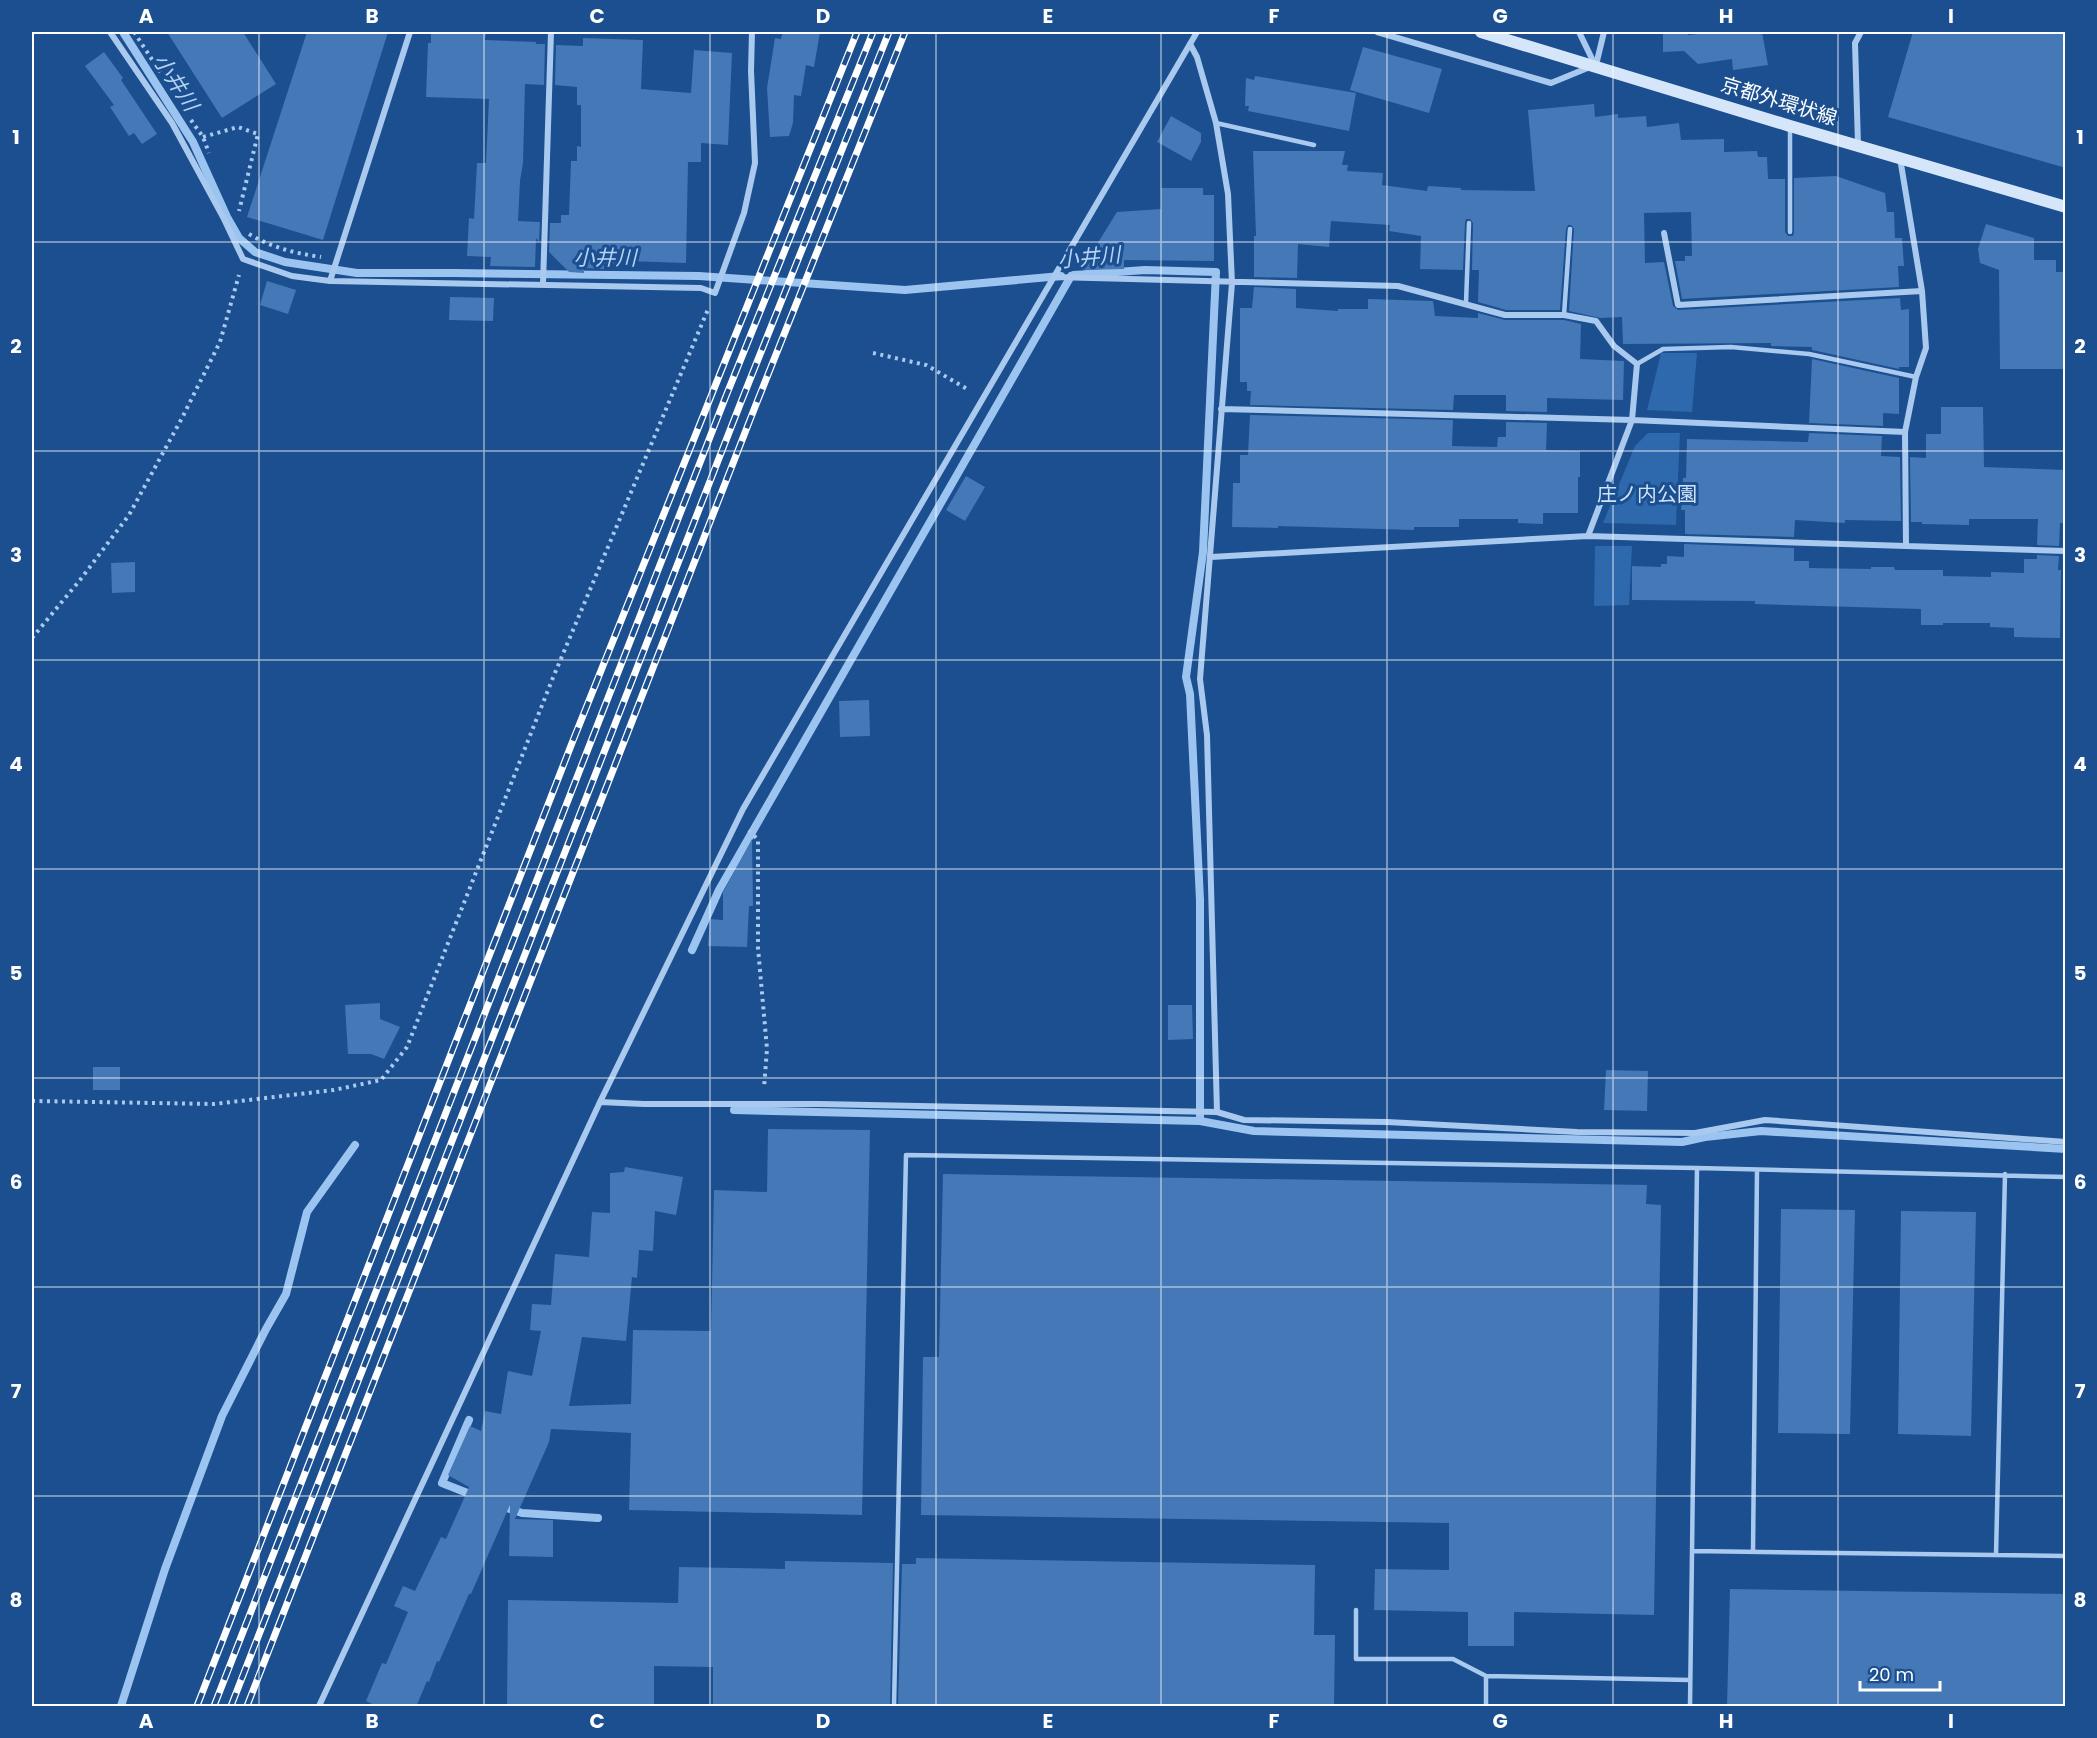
<svg xmlns="http://www.w3.org/2000/svg" width="2097" height="1738" viewBox="0 0 2097 1738" font-family="Poppins,'Noto Sans JP',sans-serif">
  <style>
    .green { fill: #2e69ad }
    .lines { fill: none; stroke-linecap: round; stroke-linejoin: round }
    .stream { stroke: #9cc4f0; stroke-width: 8 }
    .building { fill: #4478b7 }
    .path { stroke: #a9c9ee; stroke-width: 4; stroke-dasharray: 3 4.5; stroke-linecap: butt }
    .service { stroke: #a9c9ee; stroke-width: 4.5 }
    .minor { stroke: #a9c9ee; stroke-width: 6 }
    .secondary { stroke: #d6e6fa; stroke-width: 12 }
    .rail-casing { stroke: #fff; stroke-width: 7 }
    .rail { stroke: #1b4f8f; stroke-width: 4.5; stroke-dasharray: 14; stroke-linecap: butt }
    .grid { fill: none; stroke: #fff; stroke-width: 1.5; stroke-opacity: 0.55 }
    .labels { text-anchor: middle; dominant-baseline: central; stroke-width: 6; stroke-linejoin: round; paint-order: stroke }
    .street-label { font-size: 20px; fill: #fff; stroke: #1b4f8f }
    .park-label { font-size: 20px; fill: #cfe3fa; stroke: #1b4f8f }
    .water-label { font-size: 21px; font-style: italic; fill: #b5d3f5; stroke: #1b4f8f }
    .neatline { fill: none; stroke: #fff; stroke-width: 2 }
    .grid-label { font-size: 20px; text-anchor: middle; font-weight: bold; fill: #fff }
  </style>
  <rect width="100%" height="100%" fill="#1b4f8f"/>
  <path class="green" d="M 1661,353 L 1697,353 L 1692,412 L 1647,410 Z
    M 1648,433 L 1680,433 L 1676,525 L 1603,523 L 1635,446 Z
    M 1595,546 L 1632,546 L 1629,605 L 1594,606 Z"/>
  <g class="lines">
    <path class="stream" d="M 123,32 L 193,142 L 227,217 L 239,238 L 255,252 L 285,262 L 357,273 L 454,273 L 699,276 L 905,290 L 1061,276
      M 1074,275 L 1145,270 L 1216,272 L 1203,552 L 1186,677 L 1190,694 L 1200,900 L 1200,1121
      M 692,950 L 719,890 L 1071,276
      M 734,1110 L 1200,1121 L 1254,1131 L 1682,1142 L 1705,1137 L 1761,1131 L 2066,1149
      M 469,1420 L 442,1483 L 475,1496
      M 498,1505 L 522,1513 L 598,1518
      M 121,1706 L 165,1569 L 222,1416 L 266,1329 L 286,1294 L 307,1212 L 355,1145"/>
  </g>
  <path class="building" d="M 167,32 L 243,32 L 276,84 L 222,118 Z
    M 307,32 L 388,32 L 323,240 L 247,217 Z
    M 431,32 L 486,32 L 485,40 L 536,42 L 536,44 L 545,44 L 544,85 L 525,84 L 523,163 L 520,181 L 518,221 L 540,222 L 539,242 L 536,238 L 535,267 L 490,266 L 491,257 L 467,256 L 469,218 L 474,219 L 477,163 L 486,163 L 489,99 L 426,97 L 428,43 L 431,43 Z
    M 783,32 L 820,32 L 814,67 L 806,65 L 801,96 L 794,95 L 793,123 L 789,136 L 770,137 L 767,88 L 775,38 L 781,39 Z
    M 1663,32 L 1688,32 L 1688,35 L 1714,32 L 1762,32 L 1768,65 L 1733,70 L 1732,59 L 1698,64 L 1684,51 L 1663,52 Z
    M 1913,32 L 2066,32 L 2066,168 L 1888,117 Z
    M 583,38 L 643,40 L 641,89 L 691,93 L 694,50 L 732,53 L 728,145 L 701,143 L 701,162 L 688,162 L 686,263 L 626,261 L 626,265 L 604,264 L 604,269 L 584,268 L 584,273 L 569,272 L 549,252 L 550,223 L 561,223 L 561,215 L 569,215 L 571,161 L 577,161 L 577,146 L 581,147 L 581,105 L 577,105 L 577,87 L 555,85 L 556,45 L 583,46 Z
    M 1363,47 L 1442,69 L 1429,113 L 1350,90 Z
    M 104,52 L 123,78 L 121,80 L 157,134 L 142,144 L 134,133 L 129,136 L 110,107 L 114,105 L 85,66 Z
    M 1255,76 L 1356,93 L 1349,131 L 1248,111 L 1249,106 L 1245,106 L 1246,78 L 1254,80 Z
    M 1594,104 L 1595,117 L 1618,114 L 1618,118 L 1646,116 L 1647,127 L 1679,123 L 1681,140 L 1724,139 L 1724,152 L 1757,151 L 1758,157 L 1767,157 L 1768,179 L 1785,179 L 1785,232 L 1788,236 L 1793,236 L 1794,232 L 1794,178 L 1836,176 L 1885,193 L 1887,212 L 1894,212 L 1895,238 L 1902,238 L 1904,266 L 1898,266 L 1899,287 L 1682,299 L 1675,261 L 1685,261 L 1685,256 L 1692,256 L 1691,212 L 1644,213 L 1645,263 L 1664,262 L 1673,306 L 1678,310 L 1900,298 L 1901,310 L 1909,309 L 1909,367 L 1899,367 L 1899,369 L 1812,350 L 1812,347 L 1771,346 L 1771,343 L 1623,344 L 1622,317 L 1600,318 L 1569,311 L 1574,229 L 1571,225 L 1568,225 L 1566,229 L 1560,310 L 1506,310 L 1478,302 L 1479,270 L 1472,270 L 1473,223 L 1470,219 L 1466,219 L 1465,223 L 1463,270 L 1420,269 L 1421,236 L 1389,231 L 1390,225 L 1331,221 L 1329,247 L 1298,244 L 1297,278 L 1254,277 L 1254,236 L 1256,236 L 1253,151 L 1345,151 L 1342,165 L 1348,165 L 1347,171 L 1383,173 L 1382,185 L 1427,191 L 1428,186 L 1461,188 L 1461,190 L 1535,191 L 1528,110 Z
    M 1171,116 L 1201,133 L 1201,142 L 1191,161 L 1157,142 Z
    M 1161,188 L 1203,188 L 1203,195 L 1214,195 L 1214,261 L 1124,260 L 1124,269 L 1081,270 L 1117,212 L 1161,209 Z
    M 1986,224 L 2034,238 L 2034,260 L 2056,260 L 2056,272 L 2066,272 L 2066,369 L 2000,369 L 1999,270 L 1980,263 L 1978,249 Z
    M 267,281 L 296,290 L 288,314 L 260,305 Z
    M 1254,287 L 1296,289 L 1296,308 L 1338,311 L 1338,309 L 1368,309 L 1368,299 L 1433,301 L 1435,316 L 1478,318 L 1478,313 L 1505,320 L 1564,320 L 1581,324 L 1580,359 L 1624,361 L 1623,400 L 1547,398 L 1547,412 L 1506,411 L 1506,395 L 1454,395 L 1453,410 L 1250,405 L 1251,391 L 1247,391 L 1247,382 L 1240,382 L 1240,308 L 1252,308 Z
    M 450,297 L 494,298 L 493,321 L 449,320 Z
    M 1812,359 L 1899,378 L 1899,414 L 1883,413 L 1883,426 L 1809,423 Z
    M 1941,407 L 1983,407 L 1984,467 L 2066,470 L 2066,523 L 2060,523 L 2059,546 L 2037,545 L 2038,519 L 1969,519 L 1969,525 L 1922,524 L 1922,522 L 1911,522 L 1910,457 L 1926,458 L 1926,434 L 1941,434 Z
    M 1250,415 L 1453,420 L 1452,446 L 1497,447 L 1498,437 L 1506,437 L 1506,422 L 1547,423 L 1546,450 L 1580,451 L 1580,477 L 1578,477 L 1578,513 L 1543,513 L 1543,524 L 1518,523 L 1518,519 L 1459,519 L 1459,527 L 1414,527 L 1414,530 L 1278,526 L 1278,528 L 1232,527 L 1233,483 L 1240,483 L 1240,455 L 1248,455 Z
    M 1809,433 L 1882,436 L 1881,456 L 1900,457 L 1901,521 L 1845,520 L 1845,523 L 1795,520 L 1794,537 L 1685,534 L 1685,510 L 1681,510 L 1683,478 L 1686,478 L 1687,439 L 1808,442 Z
    M 966,476 L 985,487 L 965,521 L 946,510 Z
    M 1684,544 L 1794,548 L 1794,561 L 1809,561 L 1809,568 L 1871,569 L 1871,567 L 1894,567 L 1895,570 L 1943,570 L 1943,576 L 1991,577 L 1991,572 L 2024,573 L 2024,559 L 2037,559 L 2037,555 L 2059,556 L 2058,570 L 2061,570 L 2060,638 L 2014,637 L 2014,628 L 1990,627 L 1990,623 L 1943,623 L 1943,625 L 1921,625 L 1921,609 L 1755,604 L 1755,601 L 1632,600 L 1632,566 L 1661,567 L 1661,564 L 1667,564 L 1667,556 L 1684,557 Z
    M 135,562 L 135,592 L 112,593 L 111,563 Z
    M 869,700 L 870,736 L 840,737 L 839,701 Z
    M 752,839 L 753,906 L 749,906 L 747,947 L 708,946 L 710,919 L 723,920 L 723,892 Z
    M 380,1003 L 380,1019 L 400,1027 L 384,1059 L 371,1054 L 348,1054 L 345,1005 Z
    M 1168,1005 L 1192,1005 L 1193,1039 L 1168,1040 Z
    M 93,1067 L 120,1067 L 120,1090 L 93,1090 Z
    M 1606,1070 L 1648,1071 L 1647,1111 L 1604,1110 Z
    M 768,1129 L 870,1130 L 862,1515 L 629,1510 L 631,1433 L 551,1429 L 549,1442 L 515,1519 L 553,1520 L 553,1557 L 509,1556 L 510,1505 L 471,1594 L 469,1594 L 439,1662 L 437,1661 L 429,1682 L 427,1681 L 416,1707 L 378,1707 L 366,1701 L 382,1663 L 386,1664 L 408,1612 L 394,1606 L 403,1586 L 415,1591 L 441,1537 L 446,1539 L 469,1487 L 448,1475 L 470,1426 L 481,1431 L 485,1411 L 501,1414 L 508,1371 L 532,1376 L 541,1331 L 530,1330 L 532,1304 L 551,1305 L 555,1254 L 589,1257 L 592,1212 L 610,1213 L 610,1173 L 624,1172 L 625,1167 L 683,1177 L 676,1215 L 655,1211 L 653,1251 L 639,1250 L 637,1278 L 632,1277 L 626,1341 L 582,1337 L 569,1406 L 631,1404 L 633,1330 L 711,1331 L 714,1190 L 767,1192 Z
    M 943,1174 L 1647,1185 L 1646,1204 L 1661,1205 L 1654,1615 L 1514,1612 L 1514,1646 L 1468,1646 L 1468,1612 L 1374,1610 L 1375,1569 L 1449,1570 L 1449,1523 L 921,1515 L 923,1357 L 939,1357 Z
    M 1781,1209 L 1855,1210 L 1850,1434 L 1778,1433 Z
    M 1901,1211 L 1976,1212 L 1971,1436 L 1898,1434 Z
    M 916,1558 L 1315,1565 L 1314,1635 L 1335,1635 L 1334,1707 L 898,1707 L 902,1564 L 916,1564 Z
    M 785,1561 L 893,1563 L 890,1707 L 713,1707 L 713,1667 L 654,1666 L 654,1707 L 507,1707 L 508,1600 L 678,1603 L 679,1567 L 785,1569 Z
    M 1730,1589 L 2066,1594 L 2066,1707 L 1727,1707 Z"/>
  <g class="lines">
    <path class="path" d="M 134,32 L 161,73
      M 191,120 L 203,137 L 209,153
      M 203,137 L 238,127 L 258,134 L 239,211
      M 249,234 C 273,248 294,253 321,257
      M 873,353 L 926,365 L 969,390
      M 32,638 L 80,580 L 129,515 L 182,418 L 220,342 L 239,275
      M 749,830 L 758,840 L 758,948 L 767,1049 L 764,1088
      M 32,1101 L 214,1104 L 334,1090 L 381,1080 L 407,1047 L 552,680 L 709,307"/>
    <path class="service" d="M 1216,123 L 1314,145
      M 1790,127 L 1790,232
      M 1466,303 L 1469,223
      M 1564,315 L 1570,229
      M 1637,364 L 1663,349 L 1731,347 L 1809,354 L 1916,377
      M 1692,1551 L 2066,1556
      M 1753,1552 L 1757,1170
      M 1996,1555 L 2005,1174
      M 1356,1610 L 1356,1659 L 1453,1659 L 1486,1676
      M 894,1706 L 906,1155 L 1697,1168 L 2066,1177
      M 1486,1706 L 1486,1676 L 1690,1680
      M 1690,1706 L 1697,1168"/>
    <path class="minor" d="M 110,32 L 172,123 L 223,217 L 243,259 L 292,276 L 330,281 L 701,288 L 715,293 L 744,213 L 755,163 L 751,71 L 752,32
      M 1377,32 L 1551,83 L 1590,67
      M 1579,32 L 1595,65
      M 1190,44 L 1197,57 L 1216,123 L 1228,194 L 1232,283 L 1200,679 L 1207,735 L 1217,1112
      M 1596,65 L 1604,32
      M 1858,145 L 1855,43 L 1861,32
      M 1900,158 L 1922,291 L 1926,348 L 1916,377 L 1905,432 L 1906,545
      M 1664,233 L 1678,305 L 1922,291
      M 1054,277 L 1398,286 L 1505,315 L 1564,315 L 1596,321 L 1614,346 L 1637,364 L 1632,420 L 1588,536
      M 330,281 L 410,32
      M 543,284 L 551,32
      M 1221,409 L 1632,420 L 1905,432
      M 1211,557 L 1588,536 L 2066,551
      M 600,1102 L 644,1104 L 820,1104 L 1217,1112 L 1244,1120 L 1387,1122 L 1577,1132 L 1695,1133 L 1765,1120 L 2066,1142
      M 319,1706 L 600,1102 L 743,809 L 1197,32"/>
    <path class="secondary" d="M 1481,32 L 1790,126 L 2066,207"/>
    <defs>
      <path id="rail" d="M 197,1706 L 572,743 L 857,32
        M 214,1706 L 726,396 L 873,32
        M 231,1706 L 741,402 L 889,32
        M 247,1706 L 755,407 L 905,32"/>
    </defs>
    <use href="#rail" class="rail-casing"/>
    <use href="#rail" class="rail"/>
  </g>
  <path class="grid" d="M 259,32 L 259,1706M 484,32 L 484,1706M 710,32 L 710,1706M 936,32 L 936,1706M 1161,32 L 1161,1706M 1387,32 L 1387,1706M 1613,32 L 1613,1706M 1838,32 L 1838,1706M 32,242 L 2066,242M 32,451 L 2066,451M 32,660 L 2066,660M 32,869 L 2066,869M 32,1078 L 2066,1078M 32,1287 L 2066,1287M 32,1496 L 2066,1496"/>
  <g class="labels">
    <g class="street-label">
      <text transform="translate(1779 101) rotate(17)">京都外環状線</text>
    </g>
    <g class="park-label">
      <text x="1647" y="494">庄ノ内公園</text>
    </g>
    <g class="water-label">
      <text transform="translate(176 82) rotate(57)">小井川</text>
      <text x="605" y="257">小井川</text>
      <text transform="translate(1089 257) rotate(-5)">小井川</text>
    </g>
  </g>
  <rect width="2097" height="1738" fill="none" stroke="#1b4f8f" stroke-width="66"/>
  <path d="M1860 1681v9h80v-9" fill="none" stroke="#ffffff" stroke-width="3"/>
  <text x="1869" y="1681" font-size="18" fill="#ffffff" stroke="#1b4f8f" stroke-width="4.5" paint-order="stroke">20 m</text>
  <rect x="33" y="33" width="2031" height="1672" class="neatline"/>
  <g class="grid-label">
    <text x="146" y="23">A</text>
    <text x="372" y="23">B</text>
    <text x="597" y="23">C</text>
    <text x="823" y="23">D</text>
    <text x="1048" y="23">E</text>
    <text x="1274" y="23">F</text>
    <text x="1500" y="23">G</text>
    <text x="1726" y="23">H</text>
    <text x="1951" y="23">I</text>
    <text x="16" y="144">1</text>
    <text x="2080" y="144">1</text>
    <text x="16" y="353">2</text>
    <text x="2080" y="353">2</text>
    <text x="16" y="562">3</text>
    <text x="2080" y="562">3</text>
    <text x="16" y="771">4</text>
    <text x="2080" y="771">4</text>
    <text x="16" y="980">5</text>
    <text x="2080" y="980">5</text>
    <text x="16" y="1189">6</text>
    <text x="2080" y="1189">6</text>
    <text x="16" y="1398">7</text>
    <text x="2080" y="1398">7</text>
    <text x="16" y="1607">8</text>
    <text x="2080" y="1607">8</text>
    <text x="146" y="1728">A</text>
    <text x="372" y="1728">B</text>
    <text x="597" y="1728">C</text>
    <text x="823" y="1728">D</text>
    <text x="1048" y="1728">E</text>
    <text x="1274" y="1728">F</text>
    <text x="1500" y="1728">G</text>
    <text x="1726" y="1728">H</text>
    <text x="1951" y="1728">I</text>
  </g>
</svg>
